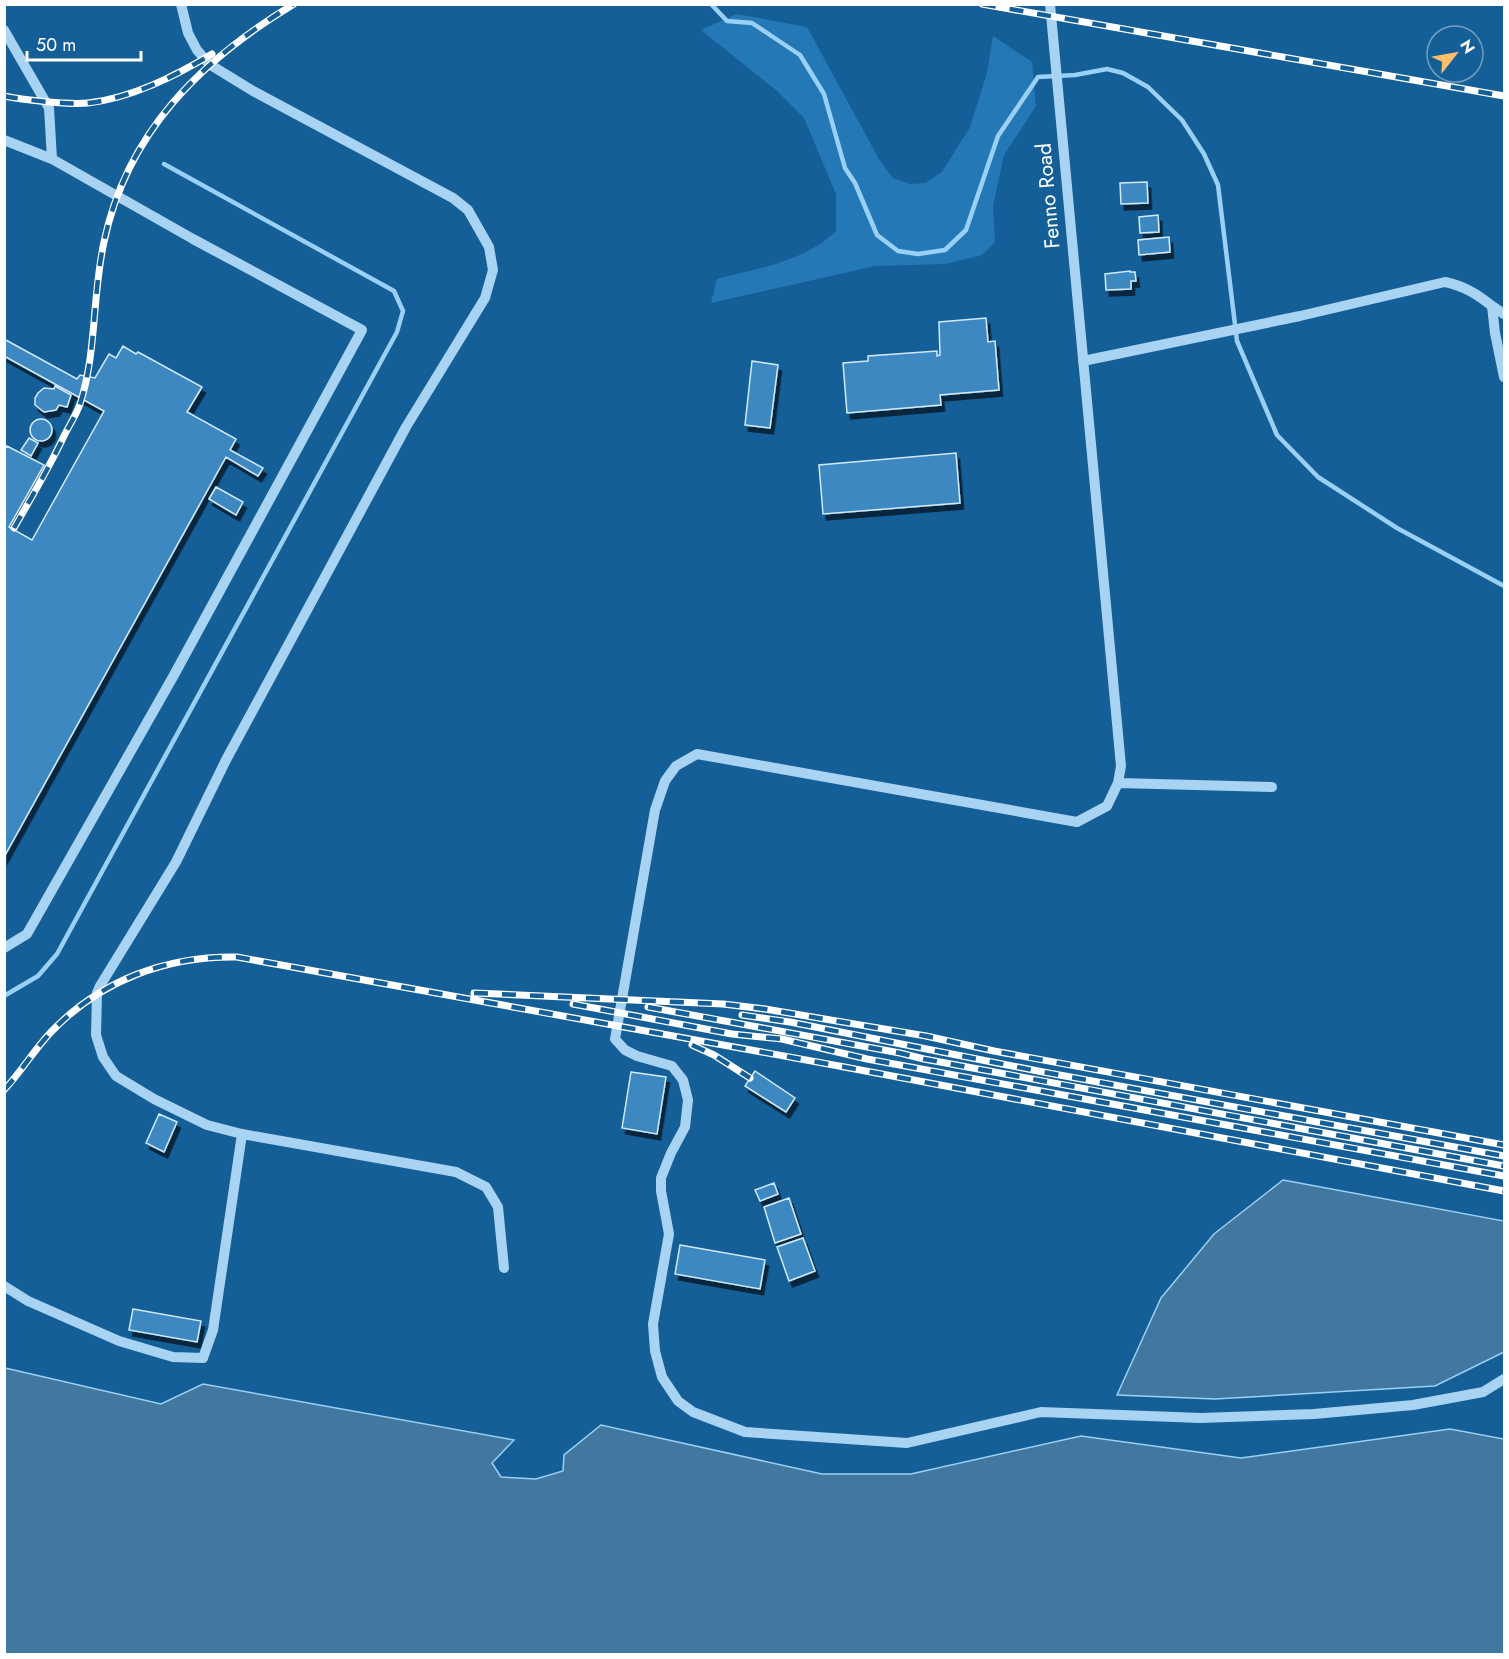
<svg xmlns="http://www.w3.org/2000/svg" width="1509" height="1659" viewBox="0 0 1509 1659" font-family="Jost,sans-serif">
  <style>
    .green { fill: #2478b5 }
    .water { fill: #42779f; stroke: #9ad0f5; stroke-width: 1.5 }
    .lines { fill: none; stroke-linecap: round; stroke-linejoin: round }
    .stream { stroke: #9ad0f5; stroke-width: 4.5 }
    .building { fill: #3d88c0; stroke: #cfeafc; stroke-width: 1.5; filter: url(#shadow) }
    .minor { stroke: #a8d3f2; stroke-width: 10 }
    .rail-casing { stroke: #fff; stroke-width: 7 }
    .rail { stroke: #155f98; stroke-width: 4.5; stroke-dasharray: 14; stroke-linecap: butt }
    .labels { text-anchor: middle; dominant-baseline: central; stroke-width: 4.5; stroke-linejoin: round; paint-order: stroke }
    .street-label { font-size: 21px; fill: #fff; stroke: #155f98 }
  </style>
  <defs>
    <filter id="shadow"><feDropShadow dx="3.5" dy="6" stdDeviation="0" flood-color="#0009"/></filter>
  </defs>
  <rect width="100%" height="100%" fill="#155f98"/>
  <path class="green" d="M 737,14 L 807,27 L 880,161 L 893,178 L 910,184 L 925,183 L 942,172 L 970,127 L 987,73 L 993,36 L 1032,62 L 1036,106 L 1004,155 L 993,206 L 995,242 L 982,255 L 946,264 L 875,266 L 711,303 L 717,279 C 758,268 804,262 836,231 L 836,194 L 804,118 L 777,91 L 701,30 Z"/>
  <path class="water" d="M 1283,1180 L 1504,1221 L 1504,1352 L 1435,1386 L 1215,1399 L 1117,1395 L 1161,1298 L 1214,1234 Z
    M 5,1368 L 161,1404 L 203,1384 L 514,1440 L 492,1463 L 501,1477 L 536,1479 L 563,1471 L 564,1455 L 601,1425 L 822,1474 L 911,1474 L 1081,1436 L 1241,1458 L 1450,1429 L 1504,1439 L 1504,1654 L 5,1654 Z"/>
  <g class="lines">
    <path class="stream" d="M 711,4 L 727,21 L 752,23 L 800,55 L 824,94 L 845,168 L 855,183 L 877,235 L 898,251 L 918,254 L 945,250 L 966,230 L 998,136 L 1038,77 L 1075,75 L 1107,69 L 1123,73 L 1148,87 L 1182,120 L 1204,154 L 1218,185 L 1237,341 L 1277,435 L 1318,477 L 1397,528 L 1504,586
      M 4,996 L 38,976 L 57,954 L 397,332 L 403,311 L 394,291 L 164,164"/>
  </g>
  <path class="building" d="M 1147,182 L 1148,203 L 1121,204 L 1120,183 Z
    M 1158,215 L 1159,232 L 1140,233 L 1139,217 Z
    M 1169,237 L 1170,252 L 1139,255 L 1138,240 Z
    M 1130,271 L 1130,272 L 1135,272 L 1136,281 L 1131,281 L 1131,289 L 1106,290 L 1105,274 Z
    M 986,318 L 988,342 L 995,341 L 999,390 L 940,395 L 941,405 L 847,413 L 843,363 L 868,361 L 868,356 L 937,351 L 937,356 L 940,355 L 939,322 Z
    M 4,339 L 77,379 L 80,375 L 95,378 L 109,354 L 116,358 L 123,346 L 136,354 L 138,352 L 202,387 L 187,412 L 236,439 L 230,450 L 263,468 L 258,476 L 226,457 L 4,857 L 4,450 L 7,446 L 44,465 L 9,527 L 32,540 L 104,411 L 4,356 Z
    M 752,361 L 778,365 L 770,428 L 745,425 Z
    M 55,386 L 71,395 L 67,407 L 59,405 L 56,410 L 44,412 L 35,405 L 35,398 L 38,393 L 44,388 L 54,389 Z
    M30 430a11 11 0 1 1 22 0a11 11 0 1 1-22 0Z
    M 29,438 L 38,443 L 31,456 L 21,450 Z
    M 956,453 L 960,503 L 823,514 L 819,465 Z
    M 216,487 L 243,502 L 236,515 L 209,499 Z
    M 755,1071 L 795,1098 L 786,1112 L 745,1086 Z
    M 631,1072 L 666,1077 L 657,1134 L 622,1128 Z
    M 159,1114 L 177,1122 L 164,1152 L 146,1143 Z
    M 774,1183 L 778,1194 L 760,1201 L 755,1190 Z
    M 789,1198 L 801,1234 L 775,1243 L 764,1207 Z
    M 803,1238 L 815,1271 L 789,1281 L 777,1247 Z
    M 680,1245 L 765,1260 L 760,1289 L 675,1274 Z
    M 133,1309 L 201,1321 L 197,1342 L 129,1330 Z"/>
  <g class="lines">
    <path class="minor" d="M 181,4 L 188,33 L 197,50 L 209,64 L 253,91 L 453,198 L 468,210 L 489,247 L 493,270 L 485,298 L 406,427 L 226,760 L 176,862 L 100,986 L 97,993 L 96,1035 L 103,1057 L 116,1076 L 154,1099 L 207,1125 L 242,1134 L 456,1172 L 486,1187 L 498,1207 L 504,1268
      M 1050,4 L 1121,766 L 1118,783 L 1107,806 L 1077,822 L 697,754 L 676,766 L 665,781 L 655,810 L 615,1039 L 625,1050 L 637,1056 L 672,1066 L 683,1080 L 688,1100 L 685,1127 L 671,1153 L 661,1178 L 661,1191 L 669,1234 L 653,1324 L 655,1351 L 662,1377 L 678,1401 L 693,1412 L 745,1432 L 907,1443 L 1041,1412 L 1201,1418 L 1314,1414 L 1413,1405 L 1483,1392 L 1504,1379
      M 4,30 L 49,108 L 52,159
      M 4,140 L 52,159 L 193,239 L 362,330 L 174,675 L 27,934 L 4,948
      M 1504,314 L 1492,306 L 1495,333 L 1504,377
      M 1083,361 L 1300,316 L 1445,282 C 1464,286 1477,294 1492,306
      M 1118,783 L 1272,787
      M 4,1286 L 28,1301 L 119,1341 L 173,1357 L 203,1358 L 213,1330 L 242,1134"/>
    <defs>
      <path id="rail" d="M 982,4 L 1504,96
        M 4,96 C 25,100 68,105 88,103 C 132,98 175,76 212,54
        M 14,528 C 31,498 49,468 64,436 C 69,426 76,415 80,404 C 97,351 92,296 104,242 C 127,132 201,60 294,4
        M 474,993 L 723,1004 L 765,1009 L 926,1036 L 994,1051 L 1504,1145
        M 573,1004 L 732,1034 L 782,1039 L 867,1059 L 1504,1176
        M 648,1007 L 900,1053 L 924,1059 L 1504,1166
        M 742,1015 L 790,1022 L 1043,1072 L 1504,1156
        M 692,1045 L 714,1055 L 750,1078
        M 4,1090 C 21,1072 34,1050 51,1032 C 101,980 166,956 237,957 L 839,1066 L 1504,1191"/>
    </defs>
    <use href="#rail" class="rail-casing"/>
    <use href="#rail" class="rail"/>
  </g>
  <g class="labels">
    <g class="street-label">
      <text transform="translate(1048 196) rotate(-95)">Fenno Road</text>
    </g>
  </g>
  <rect width="1509" height="1659" fill="none" stroke="#ffffff" stroke-width="12"/>
  <g transform="translate(1455 54) rotate(59)"><circle r="28" fill="#155f98" stroke="#739fc1" stroke-width="1.5"/>
  <path d="M0-4.5L10 22L0 15L-10 22Z" fill="#ffc069"/>
  <text y="-9" font-size="16" font-weight="bold" text-anchor="middle" fill="#ffffff">N</text>
  </g>
  <path d="M27 51v9h114v-9" fill="none" stroke="#ffffff" stroke-width="3"/>
  <text x="36" y="51" font-size="18" fill="#ffffff" stroke="#155f98" stroke-width="4.5" paint-order="stroke">50 m</text>
</svg>
